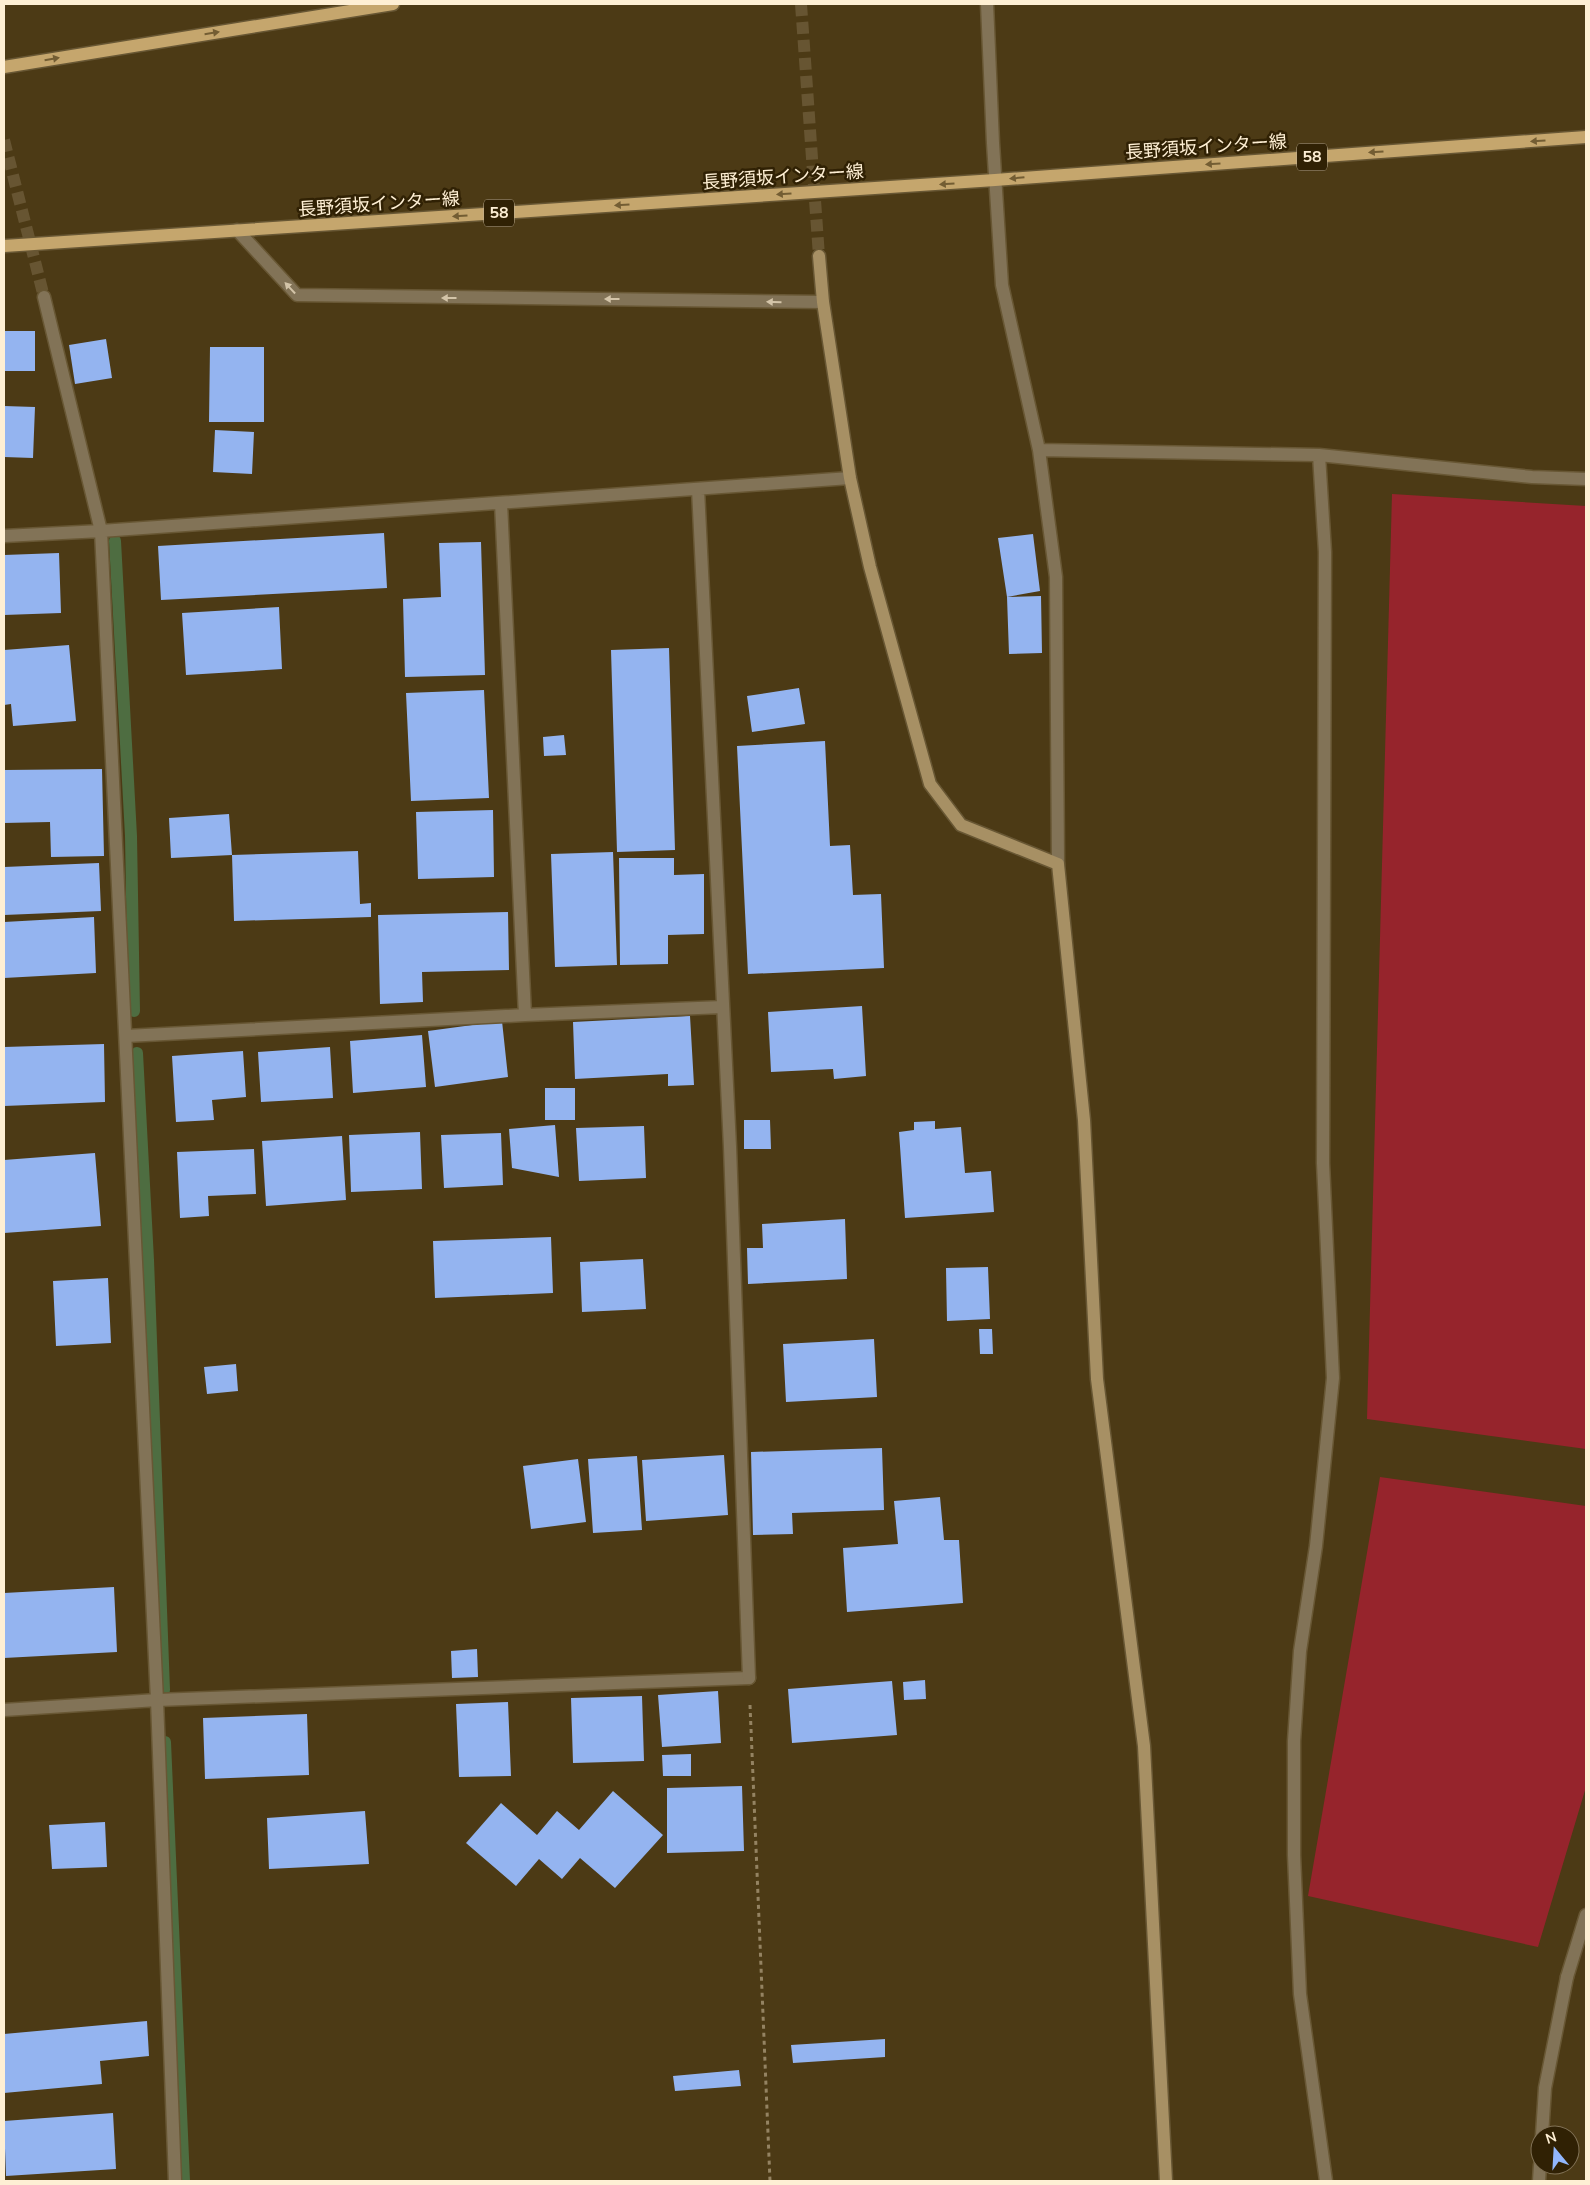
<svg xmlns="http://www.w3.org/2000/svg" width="1590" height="2185" viewBox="0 0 1590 2185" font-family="'Nunito Sans','Noto Sans JP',sans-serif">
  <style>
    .green { fill: #96242c }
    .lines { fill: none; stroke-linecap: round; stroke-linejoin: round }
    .stream { stroke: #4e6d41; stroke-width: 12 }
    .building { fill: #94b4f0 }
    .street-tunnel { stroke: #675532; stroke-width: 12; stroke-dasharray: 12 6; stroke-linecap: butt }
    .secondary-tunnel { stroke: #675532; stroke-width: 12; stroke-dasharray: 12 6; stroke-linecap: butt }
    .lane-casing { stroke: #685734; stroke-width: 15 }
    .street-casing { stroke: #685734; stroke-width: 15 }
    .secondary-casing { stroke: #685734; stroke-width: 15 }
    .primary-casing { stroke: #685734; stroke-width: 15 }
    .path { stroke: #948362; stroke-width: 3; stroke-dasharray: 4 4; stroke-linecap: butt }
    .lane { stroke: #827357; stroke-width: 12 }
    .street { stroke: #827357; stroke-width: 12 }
    .secondary { stroke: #a79064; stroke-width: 12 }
    .primary { stroke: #c5a66d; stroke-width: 12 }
    .oneway { fill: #735d33 }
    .oneway2 { fill: #d3c4a8 }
    .labels { text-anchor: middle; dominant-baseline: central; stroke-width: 5; stroke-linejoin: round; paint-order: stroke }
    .shield { fill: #302104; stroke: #c0b196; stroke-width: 1 }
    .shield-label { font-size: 16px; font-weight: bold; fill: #feefd4 }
    .street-label { font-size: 18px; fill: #feefd4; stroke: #302104 }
  </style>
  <rect width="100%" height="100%" fill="#4c3a15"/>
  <path class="green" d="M 1392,494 L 1586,506 L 1586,1449 L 1367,1419 Z
    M 1380,1477 L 1586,1506 L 1586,1787 L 1538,1947 L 1308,1896 Z"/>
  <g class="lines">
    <path class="stream" d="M 115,541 L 131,836 L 134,1011
      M 137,1053 L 148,1260 L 164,1690
      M 165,1742 L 184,2181"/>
  </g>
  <path class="building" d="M 4,331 L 35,331 L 35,371 L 4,371 Z
    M 106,339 L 112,378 L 75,384 L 69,345 Z
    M 210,347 L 264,347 L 264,422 L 209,422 Z
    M 4,406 L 35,407 L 33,458 L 4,457 Z
    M 215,430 L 254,432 L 252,474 L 213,472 Z
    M 384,533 L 387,588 L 161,600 L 158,546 Z
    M 1033,534 L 1040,591 L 1007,597 L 998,538 Z
    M 481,542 L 485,675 L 405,677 L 403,599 L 441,597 L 439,543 Z
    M 59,553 L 61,613 L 4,615 L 4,555 Z
    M 1041,596 L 1042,653 L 1009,654 L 1007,597 Z
    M 279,607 L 282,669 L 186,675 L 182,613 Z
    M 69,645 L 76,721 L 13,726 L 11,704 L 4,705 L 4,650 Z
    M 669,648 L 675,850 L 617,852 L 611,650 Z
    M 799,688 L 805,724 L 752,732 L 747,696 Z
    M 484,690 L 489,798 L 411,801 L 406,693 Z
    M 564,735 L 566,755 L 544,756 L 543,737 Z
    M 825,741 L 830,846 L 850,845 L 853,895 L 881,894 L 884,968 L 748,974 L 737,746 Z
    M 102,769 L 104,856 L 51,857 L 50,822 L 4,823 L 4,770 Z
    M 493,810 L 494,877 L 418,879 L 416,812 Z
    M 229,814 L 232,855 L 358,851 L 360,904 L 371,903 L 371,917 L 234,921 L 232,855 L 171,858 L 169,818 Z
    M 613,852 L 617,965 L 555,967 L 551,854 Z
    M 619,858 L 674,858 L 674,875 L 704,874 L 704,934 L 668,935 L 668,964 L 620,965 Z
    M 99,863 L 101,911 L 4,915 L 4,867 Z
    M 508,912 L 509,970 L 422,972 L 423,1002 L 380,1004 L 378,915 Z
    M 94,917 L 96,973 L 4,978 L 4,922 Z
    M 862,1006 L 866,1076 L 834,1079 L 833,1069 L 771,1072 L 768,1012 Z
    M 690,1016 L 694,1085 L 668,1086 L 668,1074 L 575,1079 L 573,1022 Z
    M 502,1021 L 508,1077 L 435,1087 L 428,1031 Z
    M 422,1035 L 426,1087 L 353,1093 L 350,1041 Z
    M 104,1044 L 105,1102 L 4,1106 L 4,1047 Z
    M 330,1047 L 333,1098 L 261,1102 L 258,1052 Z
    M 243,1051 L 246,1097 L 212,1100 L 214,1120 L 176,1122 L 172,1056 Z
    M 545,1088 L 575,1088 L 575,1120 L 545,1120 Z
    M 744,1120 L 770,1120 L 771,1149 L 744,1149 Z
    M 935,1121 L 935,1129 L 961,1127 L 965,1173 L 991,1171 L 994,1212 L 905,1218 L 899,1132 L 914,1130 L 914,1122 Z
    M 555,1125 L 559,1177 L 512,1168 L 509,1129 Z
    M 644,1126 L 646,1178 L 579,1181 L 576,1128 Z
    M 420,1132 L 422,1189 L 351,1192 L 349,1135 Z
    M 501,1133 L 503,1185 L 444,1188 L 441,1135 Z
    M 342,1136 L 346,1200 L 266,1206 L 262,1141 Z
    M 254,1149 L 256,1194 L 208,1196 L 209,1216 L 180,1218 L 177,1152 Z
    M 95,1153 L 101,1226 L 4,1233 L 4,1160 Z
    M 845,1219 L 847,1279 L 748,1284 L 747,1248 L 763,1248 L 762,1224 Z
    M 551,1237 L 553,1293 L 435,1298 L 433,1241 Z
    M 643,1259 L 646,1309 L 582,1312 L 580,1262 Z
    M 988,1267 L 990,1319 L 947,1321 L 946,1268 Z
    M 108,1278 L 111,1343 L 56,1346 L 53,1281 Z
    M 979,1329 L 992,1329 L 993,1354 L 980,1354 Z
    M 874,1339 L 877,1397 L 786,1402 L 783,1344 Z
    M 236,1364 L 238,1391 L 207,1394 L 204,1367 Z
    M 882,1448 L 884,1510 L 792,1513 L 793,1534 L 753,1535 L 751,1452 Z
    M 724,1455 L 728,1515 L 646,1521 L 642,1460 Z
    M 637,1456 L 642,1530 L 593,1533 L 588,1459 Z
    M 578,1459 L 586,1522 L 531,1529 L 523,1466 Z
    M 940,1497 L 944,1540 L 959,1540 L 963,1603 L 847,1612 L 843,1548 L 898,1544 L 894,1501 Z
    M 114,1587 L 117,1652 L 4,1658 L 4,1593 Z
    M 477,1649 L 478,1677 L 452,1678 L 451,1651 Z
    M 925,1680 L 926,1699 L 904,1700 L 903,1682 Z
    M 892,1681 L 897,1735 L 792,1743 L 788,1689 Z
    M 718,1691 L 721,1743 L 662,1747 L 658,1695 Z
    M 642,1696 L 644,1761 L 573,1763 L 571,1698 Z
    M 508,1702 L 511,1776 L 459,1777 L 456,1704 Z
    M 307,1714 L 309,1775 L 205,1779 L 203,1718 Z
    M 691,1754 L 691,1776 L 663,1776 L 662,1755 Z
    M 742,1786 L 744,1851 L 667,1853 L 667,1788 Z
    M 613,1791 L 663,1835 L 615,1888 L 580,1858 L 562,1879 L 539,1859 L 516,1886 L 466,1843 L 501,1803 L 537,1835 L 557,1811 L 579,1830 Z
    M 365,1811 L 369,1864 L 269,1869 L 267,1818 Z
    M 105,1822 L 107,1867 L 52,1869 L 49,1825 Z
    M 147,2021 L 149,2056 L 100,2061 L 102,2084 L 4,2093 L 4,2034 Z
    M 885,2039 L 885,2057 L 793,2063 L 791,2045 Z
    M 739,2070 L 741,2086 L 675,2091 L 673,2076 Z
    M 113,2113 L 116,2169 L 6,2176 L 4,2121 Z"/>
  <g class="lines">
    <path class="street-tunnel" d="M 4,140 L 44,297"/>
    <path class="secondary-tunnel" d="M 801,4 L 819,256"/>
    <defs>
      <path id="lane" d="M 157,1700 L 749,1678
        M 1567,1977 L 1586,1915"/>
      <path id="street" d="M 987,4 L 993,143 L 1002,285 L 1039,450 L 1056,577 L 1058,864
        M 237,230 L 297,295 L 823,302
        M 44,297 L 101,531 L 157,1700 L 175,2181
        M 1039,450 L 1319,455 L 1532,477 L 1586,479
        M 1319,455 L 1325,552 L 1323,1163 L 1333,1378 L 1316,1546 L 1300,1651 L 1294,1741 L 1294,1855 L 1300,1994 L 1326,2181
        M 698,489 L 730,1147 L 749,1678
        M 501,503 L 525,1015
        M 4,536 L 101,531 L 850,478
        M 126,1036 L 525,1015 L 723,1007
        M 4,1710 L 157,1700
        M 1542,2135 L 1545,2088 L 1567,1977
        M 1539,2181 L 1540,2165"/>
      <path id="secondary" d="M 819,256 L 823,302 L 850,478 L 870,567 L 930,784 L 961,825 L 1058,864 L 1084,1120 L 1097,1379 L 1144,1746 L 1166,2181"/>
      <path id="primary" d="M 4,67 L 393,4
        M 4,246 L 995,180 L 1586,137"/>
    </defs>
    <use href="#lane" class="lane-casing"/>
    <use href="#street" class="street-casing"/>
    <use href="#secondary" class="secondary-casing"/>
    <use href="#primary" class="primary-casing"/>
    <path class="path" d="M 750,1705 L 770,2181"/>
    <use href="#lane" class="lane"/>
    <use href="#street" class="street"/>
    <use href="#secondary" class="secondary"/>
    <use href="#primary" class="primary"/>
  </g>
  <defs><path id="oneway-solid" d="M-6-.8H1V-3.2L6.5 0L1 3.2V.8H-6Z" transform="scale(1.25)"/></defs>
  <g class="oneway">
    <use href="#oneway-solid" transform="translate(212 33) rotate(-9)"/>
    <use href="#oneway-solid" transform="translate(52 59) rotate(-10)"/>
    <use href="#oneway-solid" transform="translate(1538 141) rotate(176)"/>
    <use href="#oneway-solid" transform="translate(1376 152) rotate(176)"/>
    <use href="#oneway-solid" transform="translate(1213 164) rotate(176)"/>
    <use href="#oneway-solid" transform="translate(1017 178) rotate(174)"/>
    <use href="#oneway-solid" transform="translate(947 184) rotate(176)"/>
    <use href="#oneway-solid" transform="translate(784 194) rotate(176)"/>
    <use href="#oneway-solid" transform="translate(622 205) rotate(176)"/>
    <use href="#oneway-solid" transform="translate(460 216) rotate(176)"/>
  </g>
  <g class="oneway2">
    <use href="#oneway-solid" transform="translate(290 288) rotate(-133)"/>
    <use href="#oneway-solid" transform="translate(449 298) rotate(-180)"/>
    <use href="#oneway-solid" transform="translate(612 299) rotate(-180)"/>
    <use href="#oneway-solid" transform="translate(774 302) rotate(-178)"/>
  </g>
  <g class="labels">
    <g class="shield">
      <rect x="1297" y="143.5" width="30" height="27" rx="4"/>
      <rect x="484" y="199.5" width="30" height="27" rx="4"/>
    </g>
    <g class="shield-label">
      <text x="1312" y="157">58</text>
      <text x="499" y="213">58</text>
    </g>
    <g class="street-label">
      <text transform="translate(1206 147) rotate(-4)">長野須坂インター線</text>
      <text transform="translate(783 177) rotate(-4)">長野須坂インター線</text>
      <text transform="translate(379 204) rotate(-4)">長野須坂インター線</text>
    </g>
  </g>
  <rect width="1590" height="2185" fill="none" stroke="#feefd4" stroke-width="10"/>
  <g transform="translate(1555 2150) rotate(342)"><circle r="24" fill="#302104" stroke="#827357"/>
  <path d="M0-4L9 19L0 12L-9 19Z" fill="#92b7fd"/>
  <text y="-8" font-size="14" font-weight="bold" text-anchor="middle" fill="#feefd4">N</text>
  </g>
</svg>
